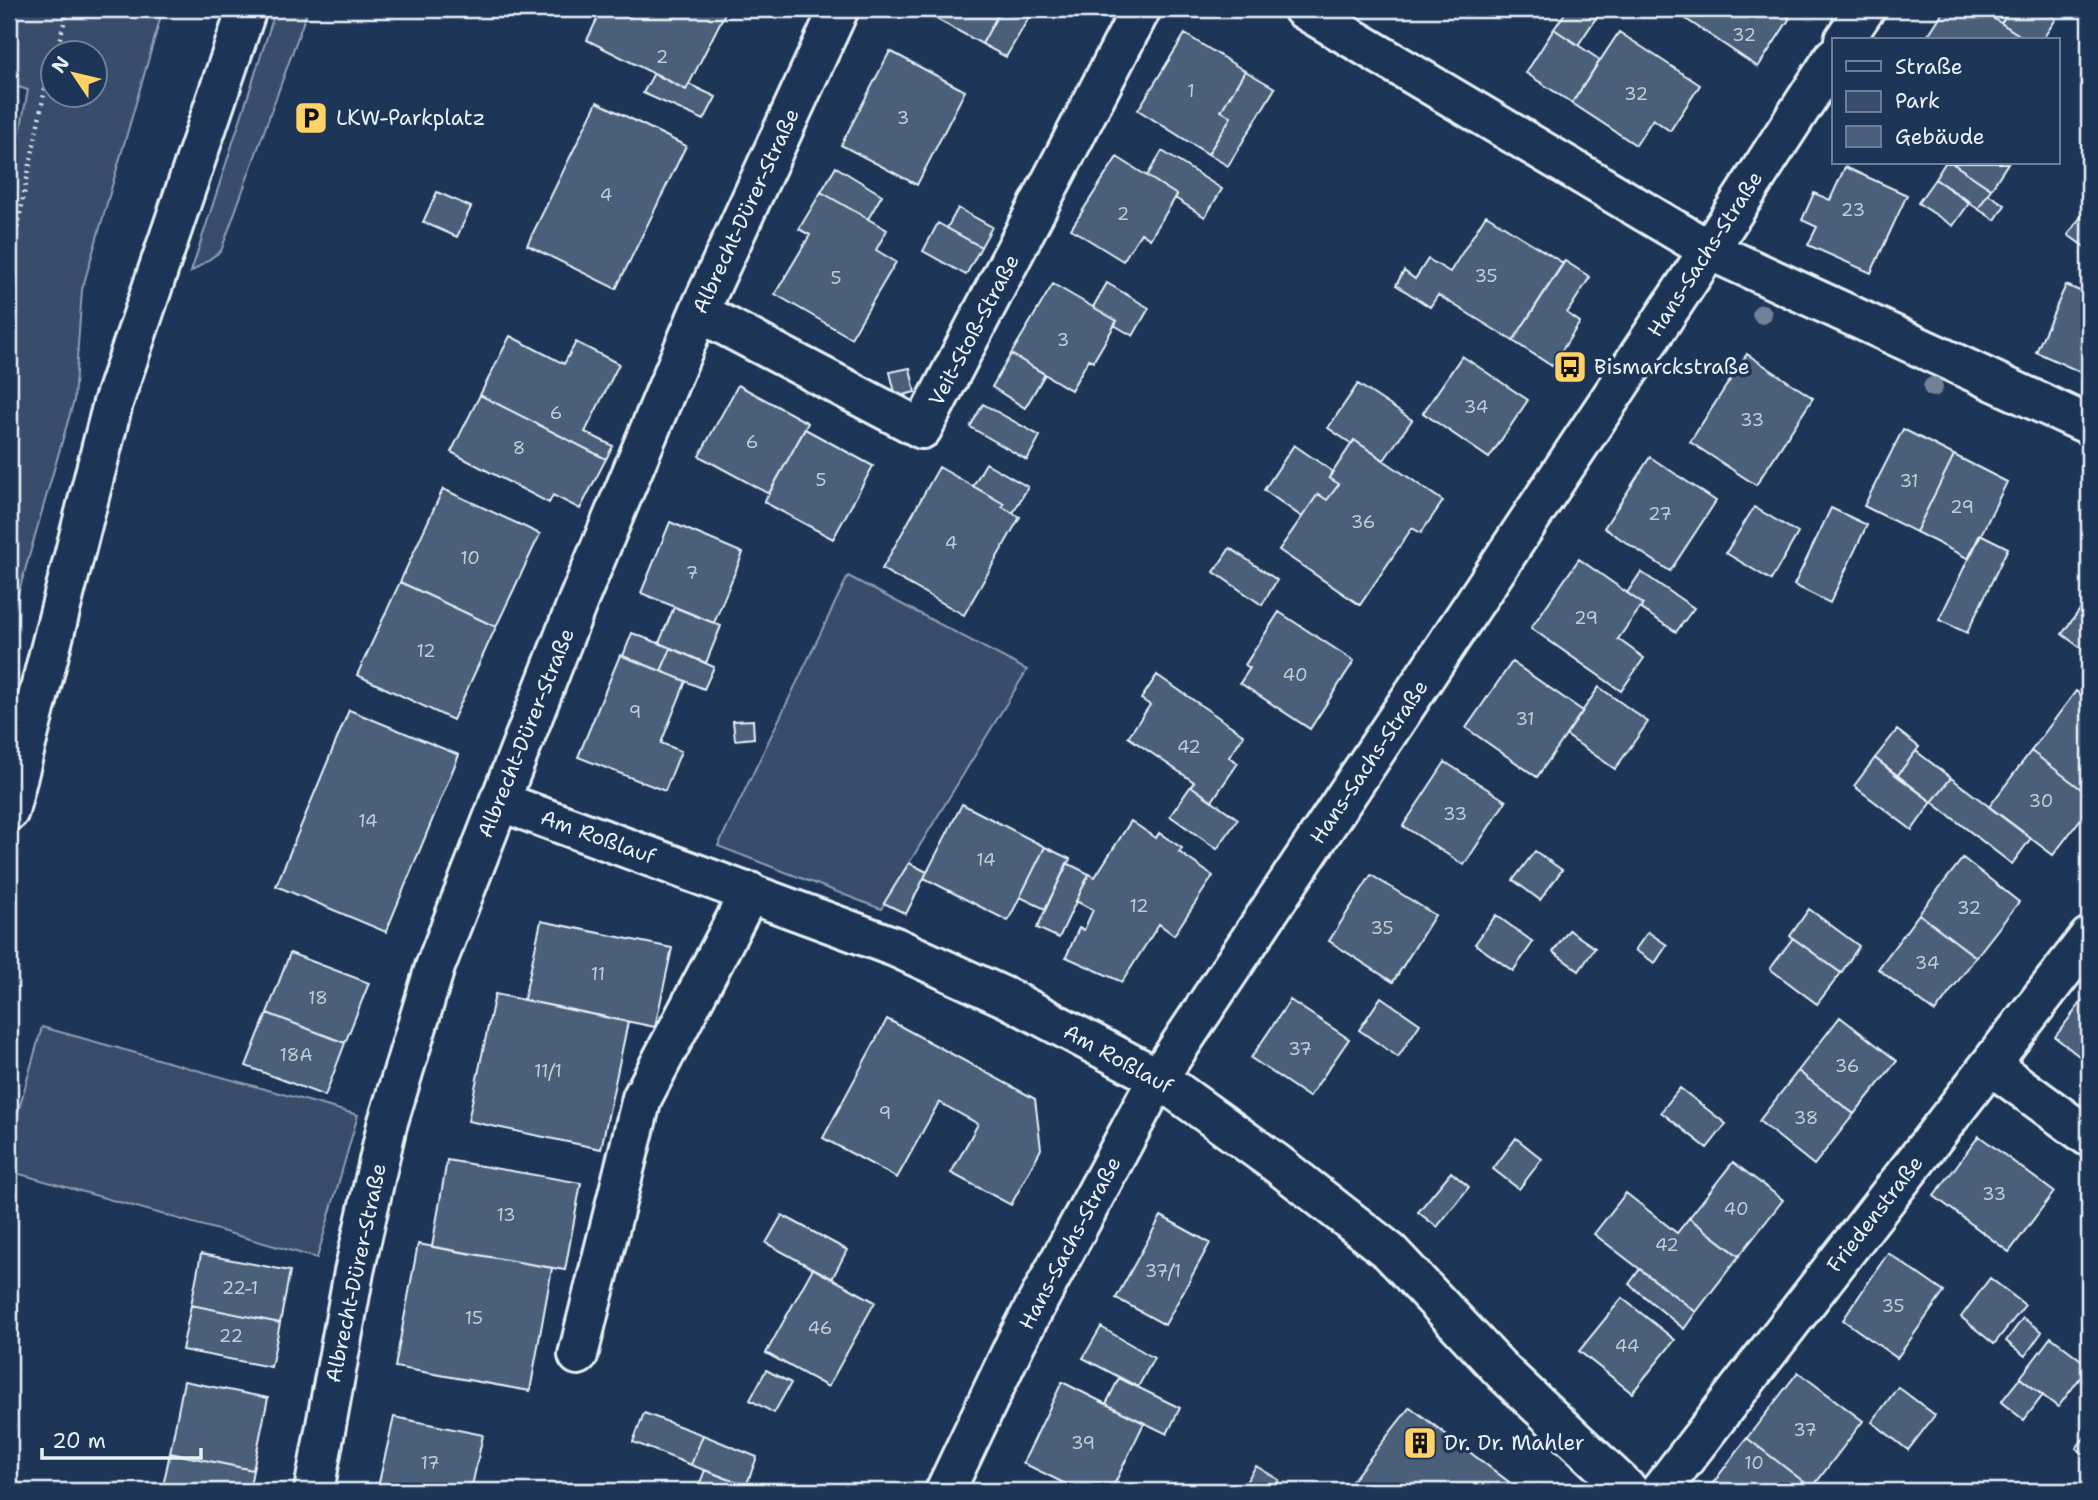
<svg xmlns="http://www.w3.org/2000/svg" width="2098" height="1500" viewBox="0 0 2098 1500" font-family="'Shantell Sans',sans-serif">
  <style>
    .green { fill: #374d6c; stroke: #909fb2; stroke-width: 2; fill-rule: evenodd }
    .building { fill: #495e7a; stroke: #e8f1f8; stroke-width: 2 }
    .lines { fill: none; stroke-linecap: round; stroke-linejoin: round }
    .minor-casing { stroke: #e8f1f8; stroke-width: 44 }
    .major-casing { stroke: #e8f1f8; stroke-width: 44 }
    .path { stroke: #e8f1f8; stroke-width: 4.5; stroke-dasharray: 2 5; stroke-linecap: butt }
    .minor { stroke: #1d3557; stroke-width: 38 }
    .major { stroke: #1d3557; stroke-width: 38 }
    .tree { fill: #708198 }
    .labels { text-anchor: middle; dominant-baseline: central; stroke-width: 7; stroke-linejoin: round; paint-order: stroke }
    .number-label { font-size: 18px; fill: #c0ccd8 }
    .poi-label { font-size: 21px; fill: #e8f1f8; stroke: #1d3557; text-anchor: start }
    .street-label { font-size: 21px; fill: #e8f1f8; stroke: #1d3557 }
  </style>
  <rect width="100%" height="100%" fill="#1d3557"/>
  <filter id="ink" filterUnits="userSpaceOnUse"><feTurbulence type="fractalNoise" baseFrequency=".0143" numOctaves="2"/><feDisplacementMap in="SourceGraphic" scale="14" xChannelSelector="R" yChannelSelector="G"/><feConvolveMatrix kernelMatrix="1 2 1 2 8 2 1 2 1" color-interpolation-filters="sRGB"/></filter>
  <g filter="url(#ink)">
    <path class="green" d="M 9,9 L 163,9 L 82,290 L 74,400 L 9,626 L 9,188 L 28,90 L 9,84 ZM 52,52 L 94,52 L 94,94 L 52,94 Z
      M 276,9 L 308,9 L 221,251 L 191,272 Z
      M 848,576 L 1027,670 L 881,909 L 718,846 Z
      M 42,1027 L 358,1115 L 317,1258 L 9,1171 L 9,1144 Z"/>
    <path class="building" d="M 602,9 L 614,9 L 630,17 L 634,9 L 727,9 L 686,90 L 587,40 Z
      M 918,9 L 1001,9 L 982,44 Z
      M 1001,9 L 1034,9 L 1006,57 L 982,44 Z
      M 1568,9 L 1602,9 L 1578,45 L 1554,29 Z
      M 1671,9 L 1776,9 L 1790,18 L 1758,67 Z
      M 1945,9 L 1979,9 L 2027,40 L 1925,40 Z
      M 2011,9 L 2041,9 L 2056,19 L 2042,40 L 2027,40 L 2001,23 Z
      M 1554,29 L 1600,60 L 1572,103 L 1526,73 Z
      M 1619,32 L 1700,85 L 1670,131 L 1653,119 L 1636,145 L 1572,103 Z
      M 1185,34 L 1245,71 L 1221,111 L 1231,117 L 1208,154 L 1138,110 Z
      M 890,51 L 965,91 L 917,185 L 841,145 Z
      M 1245,71 L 1275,88 L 1228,166 L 1208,154 L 1231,117 L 1221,111 Z
      M 654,73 L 686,90 L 689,84 L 716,97 L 704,120 L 643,93 Z
      M 597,102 L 686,146 L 616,289 L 527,245 Z
      M 1162,151 L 1222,189 L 1205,217 L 1175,198 L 1177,195 L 1147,176 Z
      M 1117,157 L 1177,195 L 1150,239 L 1141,233 L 1123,261 L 1071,229 Z
      M 1945,163 L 1952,163 L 1991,189 L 1978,209 L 1935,179 Z
      M 1952,163 L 2008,163 L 1991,189 Z
      M 836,167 L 882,195 L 868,219 L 821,192 Z
      M 1845,167 L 1907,195 L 1871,273 L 1808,245 L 1817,227 L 1802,220 L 1814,193 L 1830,200 Z
      M 1935,179 L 1970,202 L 1953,226 L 1918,203 Z
      M 437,192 L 471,207 L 457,237 L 423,222 Z
      M 821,192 L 887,230 L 876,250 L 896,262 L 851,338 L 775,294 L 810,235 L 799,229 Z
      M 1988,194 L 2005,205 L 1995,220 L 1978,209 Z
      M 2089,205 L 2089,250 L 2068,235 Z
      M 958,208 L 992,227 L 981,247 L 947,228 Z
      M 1486,215 L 1563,263 L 1513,341 L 1438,295 L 1430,307 L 1396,285 L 1404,271 L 1415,279 L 1428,259 L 1450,272 Z
      M 938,223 L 981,247 L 966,275 L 923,251 Z
      M 1565,261 L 1590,277 L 1567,313 L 1580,322 L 1552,366 L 1513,341 Z
      M 1107,283 L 1149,308 L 1133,336 L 1114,325 L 1117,321 L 1093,307 Z
      M 1053,284 L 1117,321 L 1093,362 L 1089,359 L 1071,390 L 1011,354 Z
      M 2066,285 L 2089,295 L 2089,376 L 2036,352 Z
      M 510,336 L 564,364 L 576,342 L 619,364 L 585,432 L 613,446 L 606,459 L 480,395 Z
      M 1011,354 L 1045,374 L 1025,408 L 992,387 Z
      M 1747,354 L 1813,398 L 1756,485 L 1690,442 Z
      M 1462,356 L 1528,400 L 1489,458 L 1423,413 Z
      M 910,368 L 915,392 L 896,397 L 890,372 Z
      M 1358,384 L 1412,420 L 1384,460 L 1354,440 L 1352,444 L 1328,428 Z
      M 738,385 L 808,423 L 769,494 L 699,456 Z
      M 480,395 L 606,459 L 580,509 L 553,495 L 549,503 L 451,452 Z
      M 983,404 L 1040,436 L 1027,460 L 970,427 Z
      M 805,429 L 873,466 L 833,539 L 764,502 Z
      M 1903,429 L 1954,455 L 1916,532 L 1864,506 Z
      M 1354,440 L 1443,501 L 1421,533 L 1412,528 L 1360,605 L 1279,550 L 1318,494 L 1327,500 L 1339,484 L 1329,478 Z
      M 1294,445 L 1332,471 L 1329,478 L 1339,484 L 1327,500 L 1318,494 L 1302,517 L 1264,490 Z
      M 1954,455 L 2007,482 L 1969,559 L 1916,532 Z
      M 1650,457 L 1716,501 L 1670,571 L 1604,528 Z
      M 986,463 L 1028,487 L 1013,513 L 1002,507 L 1004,504 L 973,486 Z
      M 939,467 L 1004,504 L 1002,507 L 1020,517 L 964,615 L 882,569 Z
      M 443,489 L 540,534 L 496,627 L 400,582 Z
      M 1754,507 L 1798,533 L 1771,580 L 1726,553 Z
      M 1831,508 L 1867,525 L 1830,603 L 1794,585 Z
      M 670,522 L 743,553 L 714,623 L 641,593 Z
      M 1980,534 L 2008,548 L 1967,633 L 1939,620 Z
      M 1230,548 L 1277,580 L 1262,605 L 1214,572 Z
      M 1579,559 L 1643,604 L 1618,639 L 1644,658 L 1621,691 L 1531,628 Z
      M 1641,572 L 1694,608 L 1676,632 L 1640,608 L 1643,604 L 1627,593 Z
      M 400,582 L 496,627 L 453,720 L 357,675 Z
      M 674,607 L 721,626 L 706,663 L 659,643 Z
      M 2082,607 L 2089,613 L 2089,654 L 2062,634 Z
      M 1279,612 L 1354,661 L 1310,729 L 1240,683 L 1250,668 L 1245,665 Z
      M 632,633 L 671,648 L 661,671 L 623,656 Z
      M 671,648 L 714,667 L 704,689 L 661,671 Z
      M 620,655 L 686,681 L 661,743 L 681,751 L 665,791 L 578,757 Z
      M 1512,662 L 1583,711 L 1537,777 L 1466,728 Z
      M 1157,675 L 1244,735 L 1229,757 L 1238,763 L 1212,801 L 1191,786 L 1194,782 L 1128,737 L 1150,705 L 1141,699 Z
      M 1599,687 L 1648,722 L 1615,769 L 1566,735 Z
      M 2076,691 L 2089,701 L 2089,795 L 2031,751 Z
      M 349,710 L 459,755 L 386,932 L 276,886 Z
      M 753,720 L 754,738 L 735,740 L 733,721 Z
      M 1897,730 L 1919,747 L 1897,776 L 1875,758 Z
      M 1916,751 L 1951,778 L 1932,802 L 1897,776 Z
      M 2031,751 L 2089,795 L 2089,808 L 2053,855 L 1989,807 Z
      M 1875,758 L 1932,802 L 1912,830 L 1854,786 Z
      M 1445,762 L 1506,801 L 1464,865 L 1403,826 Z
      M 1951,778 L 2031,838 L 2012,864 L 1932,802 Z
      M 1191,786 L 1238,819 L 1217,849 L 1170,816 Z
      M 962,804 L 1045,847 L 1008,921 L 924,878 Z
      M 1131,821 L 1156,838 L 1159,833 L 1182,848 L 1179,852 L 1213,876 L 1174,935 L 1159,924 L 1122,982 L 1066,957 L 1079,928 L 1084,930 L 1093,910 L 1076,901 L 1089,874 L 1095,877 Z
      M 1045,847 L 1070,859 L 1045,909 L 1020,897 Z
      M 1535,851 L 1562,870 L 1540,900 L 1513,880 Z
      M 1963,858 L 2019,902 L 1976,957 L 1919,914 Z
      M 909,863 L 927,872 L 906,914 L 884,903 Z
      M 1067,863 L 1089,874 L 1059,938 L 1037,928 Z
      M 1371,875 L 1435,915 L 1393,982 L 1329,941 Z
      M 1809,909 L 1859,946 L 1841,973 L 1790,936 Z
      M 1919,914 L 1976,957 L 1935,1012 L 1878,969 Z
      M 1496,915 L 1533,942 L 1513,971 L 1475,944 Z
      M 541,921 L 672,948 L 655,1027 L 524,1000 Z
      M 1569,930 L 1595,948 L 1579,971 L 1553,952 Z
      M 1648,932 L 1667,945 L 1655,963 L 1635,950 Z
      M 1793,938 L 1841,973 L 1817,1004 L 1770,969 Z
      M 290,953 L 369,983 L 345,1043 L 267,1013 Z
      M 2089,992 L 2089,1064 L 2055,1037 Z
      M 495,994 L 628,1022 L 601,1149 L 468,1121 Z
      M 1381,997 L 1420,1024 L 1398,1057 L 1359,1030 Z
      M 1290,1000 L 1349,1039 L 1309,1097 L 1251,1058 Z
      M 267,1013 L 345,1043 L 325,1096 L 246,1066 Z
      M 1840,1017 L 1897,1061 L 1854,1114 L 1798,1071 Z
      M 887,1019 L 1035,1099 L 1041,1149 L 1011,1205 L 951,1173 L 978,1124 L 939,1102 L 897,1178 L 823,1138 Z
      M 1798,1071 L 1854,1114 L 1814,1165 L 1759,1121 Z
      M 1680,1088 L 1726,1124 L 1707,1148 L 1661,1112 Z
      M 1979,1136 L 2054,1192 L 2009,1252 L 1934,1196 Z
      M 1516,1138 L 1542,1159 L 1519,1189 L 1493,1169 Z
      M 447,1160 L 581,1183 L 565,1270 L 432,1247 Z
      M 1733,1162 L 1783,1200 L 1739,1256 L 1689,1218 Z
      M 1451,1172 L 1469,1187 L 1437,1227 L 1418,1212 Z
      M 1626,1193 L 1677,1233 L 1689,1218 L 1739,1256 L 1696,1312 L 1594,1234 Z
      M 782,1215 L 847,1250 L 832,1279 L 766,1243 Z
      M 1161,1216 L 1210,1243 L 1165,1325 L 1116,1298 Z
      M 418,1244 L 552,1268 L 530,1391 L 395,1367 Z
      M 1888,1253 L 1944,1292 L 1897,1358 L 1843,1320 Z
      M 201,1254 L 290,1271 L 280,1323 L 191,1305 Z
      M 813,1268 L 875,1302 L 828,1387 L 766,1353 Z
      M 1640,1269 L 1696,1312 L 1684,1329 L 1629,1284 Z
      M 1990,1278 L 2025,1305 L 1994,1344 L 1961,1317 Z
      M 1622,1298 L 1675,1340 L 1632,1393 L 1579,1351 Z
      M 191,1305 L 280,1323 L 271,1367 L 182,1350 Z
      M 2023,1318 L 2042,1332 L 2025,1356 L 2006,1341 Z
      M 1101,1327 L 1154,1358 L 1138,1387 L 1083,1358 Z
      M 2051,1337 L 2089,1366 L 2058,1407 L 2020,1378 Z
      M 766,1370 L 791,1383 L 774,1413 L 750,1400 Z
      M 1798,1372 L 1863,1421 L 1812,1488 L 1747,1438 Z
      M 1119,1378 L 1180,1408 L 1167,1434 L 1106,1404 Z
      M 2020,1378 L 2043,1395 L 2024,1420 L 2001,1402 Z
      M 184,1381 L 268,1398 L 253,1470 L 170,1453 Z
      M 1062,1382 L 1144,1423 L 1111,1491 L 1080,1491 L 1023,1463 Z
      M 1898,1387 L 1935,1415 L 1908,1450 L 1872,1422 Z
      M 1410,1407 L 1513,1485 L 1508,1491 L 1365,1491 L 1352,1481 Z
      M 644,1413 L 703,1435 L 691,1465 L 633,1442 Z
      M 394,1417 L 483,1435 L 471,1491 L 377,1491 Z
      M 2089,1432 L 2089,1458 L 2076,1448 Z
      M 703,1435 L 757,1457 L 746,1486 L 691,1465 Z
      M 1747,1438 L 1812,1488 L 1809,1491 L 1707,1491 Z
      M 170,1453 L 253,1470 L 249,1491 L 162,1491 Z
      M 1256,1466 L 1279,1480 L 1272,1491 L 1250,1491 L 1243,1487 Z
      M 705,1470 L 746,1486 L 761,1491 L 697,1491 Z"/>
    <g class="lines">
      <defs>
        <path id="minor" d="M 1303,9 L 1709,250 L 2089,425
          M 1844,40 L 1865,9
          M 699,312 L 922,429 L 1141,9
          M 499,801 L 895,947 L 1009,999 L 1158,1078 L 1276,1163 L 1390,1252 L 1504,1373 L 1629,1491
          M 1990,1065 L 2089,1137
          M 578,1355 L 642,1098 L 750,892
          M 314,1491 L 354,1272 L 387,1125 L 435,967 L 578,601 L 699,312 L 839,9
          M 945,1491 L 1016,1342 L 1158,1078 L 1709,250 L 1834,57
          M 1660,1491 L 2089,937"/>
        <path id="major" d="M 9,811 L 113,403 L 247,9"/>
      </defs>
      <use href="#minor" class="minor-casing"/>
      <use href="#major" class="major-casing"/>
      <path class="path" d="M 56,52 L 68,9
        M 9,269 L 45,89 L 52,63"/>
      <use href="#minor" class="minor"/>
      <use href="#major" class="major"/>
    </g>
    <g class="tree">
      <circle cx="1762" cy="314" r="10"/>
      <circle cx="1933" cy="387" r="10"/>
    </g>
  </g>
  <defs>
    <symbol id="parking-square" viewBox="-11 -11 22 22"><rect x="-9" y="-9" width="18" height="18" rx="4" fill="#ffd166" stroke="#1d3557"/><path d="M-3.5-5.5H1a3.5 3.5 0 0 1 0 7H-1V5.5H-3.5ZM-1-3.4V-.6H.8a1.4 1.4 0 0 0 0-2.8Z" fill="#111"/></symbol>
    <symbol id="bus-square" viewBox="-11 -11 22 22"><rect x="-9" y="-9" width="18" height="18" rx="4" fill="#ffd166" stroke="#1d3557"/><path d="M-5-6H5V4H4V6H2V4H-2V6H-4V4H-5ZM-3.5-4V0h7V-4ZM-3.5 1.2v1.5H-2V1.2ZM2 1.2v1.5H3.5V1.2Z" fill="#111"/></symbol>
    <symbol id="building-square" viewBox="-11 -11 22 22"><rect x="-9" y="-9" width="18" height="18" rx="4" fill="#ffd166" stroke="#1d3557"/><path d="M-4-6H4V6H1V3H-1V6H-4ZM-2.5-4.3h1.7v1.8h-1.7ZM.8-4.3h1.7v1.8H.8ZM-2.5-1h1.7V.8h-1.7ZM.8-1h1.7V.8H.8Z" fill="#111"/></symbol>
  </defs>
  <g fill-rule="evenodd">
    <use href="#parking-square" x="292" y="99" width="38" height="38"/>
    <use href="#bus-square" x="1551" y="348" width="38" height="38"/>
    <use href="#building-square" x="1401" y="1424" width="38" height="38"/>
  </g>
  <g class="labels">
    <g class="number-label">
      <text x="1744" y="35">32</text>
      <text x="662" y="57">2</text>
      <text x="1191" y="91">1</text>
      <text x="1636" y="94">32</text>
      <text x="903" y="118">3</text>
      <text x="606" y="195">4</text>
      <text x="1853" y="210">23</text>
      <text x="1123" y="214">2</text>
      <text x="1486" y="276">35</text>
      <text x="836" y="278">5</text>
      <text x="1063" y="340">3</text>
      <text x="1476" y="407">34</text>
      <text x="556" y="413">6</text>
      <text x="1752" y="420">33</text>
      <text x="752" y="442">6</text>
      <text x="519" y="448">8</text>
      <text x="821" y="480">5</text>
      <text x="1909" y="481">31</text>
      <text x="1962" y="507">29</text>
      <text x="1660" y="514">27</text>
      <text x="1363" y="522">36</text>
      <text x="951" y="543">4</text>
      <text x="470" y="558">10</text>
      <text x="692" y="573">7</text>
      <text x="1586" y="618">29</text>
      <text x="426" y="651">12</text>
      <text x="1295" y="675">40</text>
      <text x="635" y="712">9</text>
      <text x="1525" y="719">31</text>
      <text x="1189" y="747">42</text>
      <text x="2041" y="801">30</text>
      <text x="1455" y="814">33</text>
      <text x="368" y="821">14</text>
      <text x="986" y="860">14</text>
      <text x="1139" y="906">12</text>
      <text x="1969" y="908">32</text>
      <text x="1382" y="928">35</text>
      <text x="1927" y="963">34</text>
      <text x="598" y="974">11</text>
      <text x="318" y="998">18</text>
      <text x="1300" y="1049">37</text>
      <text x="296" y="1055">18A</text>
      <text x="1847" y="1066">36</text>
      <text x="548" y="1071">11/1</text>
      <text x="885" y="1113">9</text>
      <text x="1806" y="1118">38</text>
      <text x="1994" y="1194">33</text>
      <text x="1736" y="1209">40</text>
      <text x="506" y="1215">13</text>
      <text x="1667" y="1245">42</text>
      <text x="1163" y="1271">37/1</text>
      <text x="240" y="1288">22-1</text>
      <text x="1893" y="1306">35</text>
      <text x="474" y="1318">15</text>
      <text x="820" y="1328">46</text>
      <text x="231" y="1336">22</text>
      <text x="1627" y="1346">44</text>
      <text x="1805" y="1430">37</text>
      <text x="1083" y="1443">39</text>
      <text x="430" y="1463">17</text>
      <text x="1754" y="1463">10</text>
    </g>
    <g class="poi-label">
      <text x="336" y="118">LKW-Parkplatz</text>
      <text x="1594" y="367">Bismarckstraße</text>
      <text x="1444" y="1443">Dr. Dr. Mahler</text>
    </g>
    <g class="street-label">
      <text transform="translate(746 211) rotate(-65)">Albrecht-Dürer-Straße</text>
      <text transform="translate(1705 254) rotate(-57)">Hans-Sachs-Straße</text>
      <text transform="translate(974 330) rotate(-62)">Veit-Stoß-Straße</text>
      <text transform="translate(526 733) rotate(-68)">Albrecht-Dürer-Straße</text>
      <text transform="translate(1369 762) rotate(-56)">Hans-Sachs-Straße</text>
      <text transform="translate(598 837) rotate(20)">Am Roßlauf</text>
      <text transform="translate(1118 1059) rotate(29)">Am Roßlauf</text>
      <text transform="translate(1875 1214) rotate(-52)">Friedenstraße</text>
      <text transform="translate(1070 1243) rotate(-62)">Hans-Sachs-Straße</text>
      <text transform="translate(356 1273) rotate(-78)">Albrecht-Dürer-Straße</text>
    </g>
  </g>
  <rect width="2098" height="1500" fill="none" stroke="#1d3557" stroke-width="35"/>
  <rect x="18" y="18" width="2063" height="1465" fill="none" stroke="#e8f1f8" stroke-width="2.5" filter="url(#ink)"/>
  <rect x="1832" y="38" width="228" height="126" fill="#1d3557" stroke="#6e8097" stroke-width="2"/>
  <rect x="1846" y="61" width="35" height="10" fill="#1d3557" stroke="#6e8097" stroke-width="2"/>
  <text x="1895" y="74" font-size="21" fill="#e8f1f8">Straße</text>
  <rect x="1846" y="91" width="35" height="21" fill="#374d6c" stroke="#6e8097" stroke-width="2"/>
  <text x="1895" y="108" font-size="21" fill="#e8f1f8">Park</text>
  <rect x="1846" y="126" width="35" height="21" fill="#495e7a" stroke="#6e8097" stroke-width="2"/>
  <text x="1895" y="144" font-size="21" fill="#e8f1f8">Gebäude</text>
  <g transform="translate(74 74) rotate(305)"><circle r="33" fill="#1d3557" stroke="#6e8097" stroke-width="2"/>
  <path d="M0-5L12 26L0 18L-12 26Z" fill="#ffd166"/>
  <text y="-10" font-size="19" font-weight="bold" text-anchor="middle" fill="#e8f1f8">N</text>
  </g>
  <path d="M42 1448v10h159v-10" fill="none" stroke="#e8f1f8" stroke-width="3.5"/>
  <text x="52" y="1448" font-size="21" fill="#e8f1f8" stroke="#1d3557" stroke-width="5" paint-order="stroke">20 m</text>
</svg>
